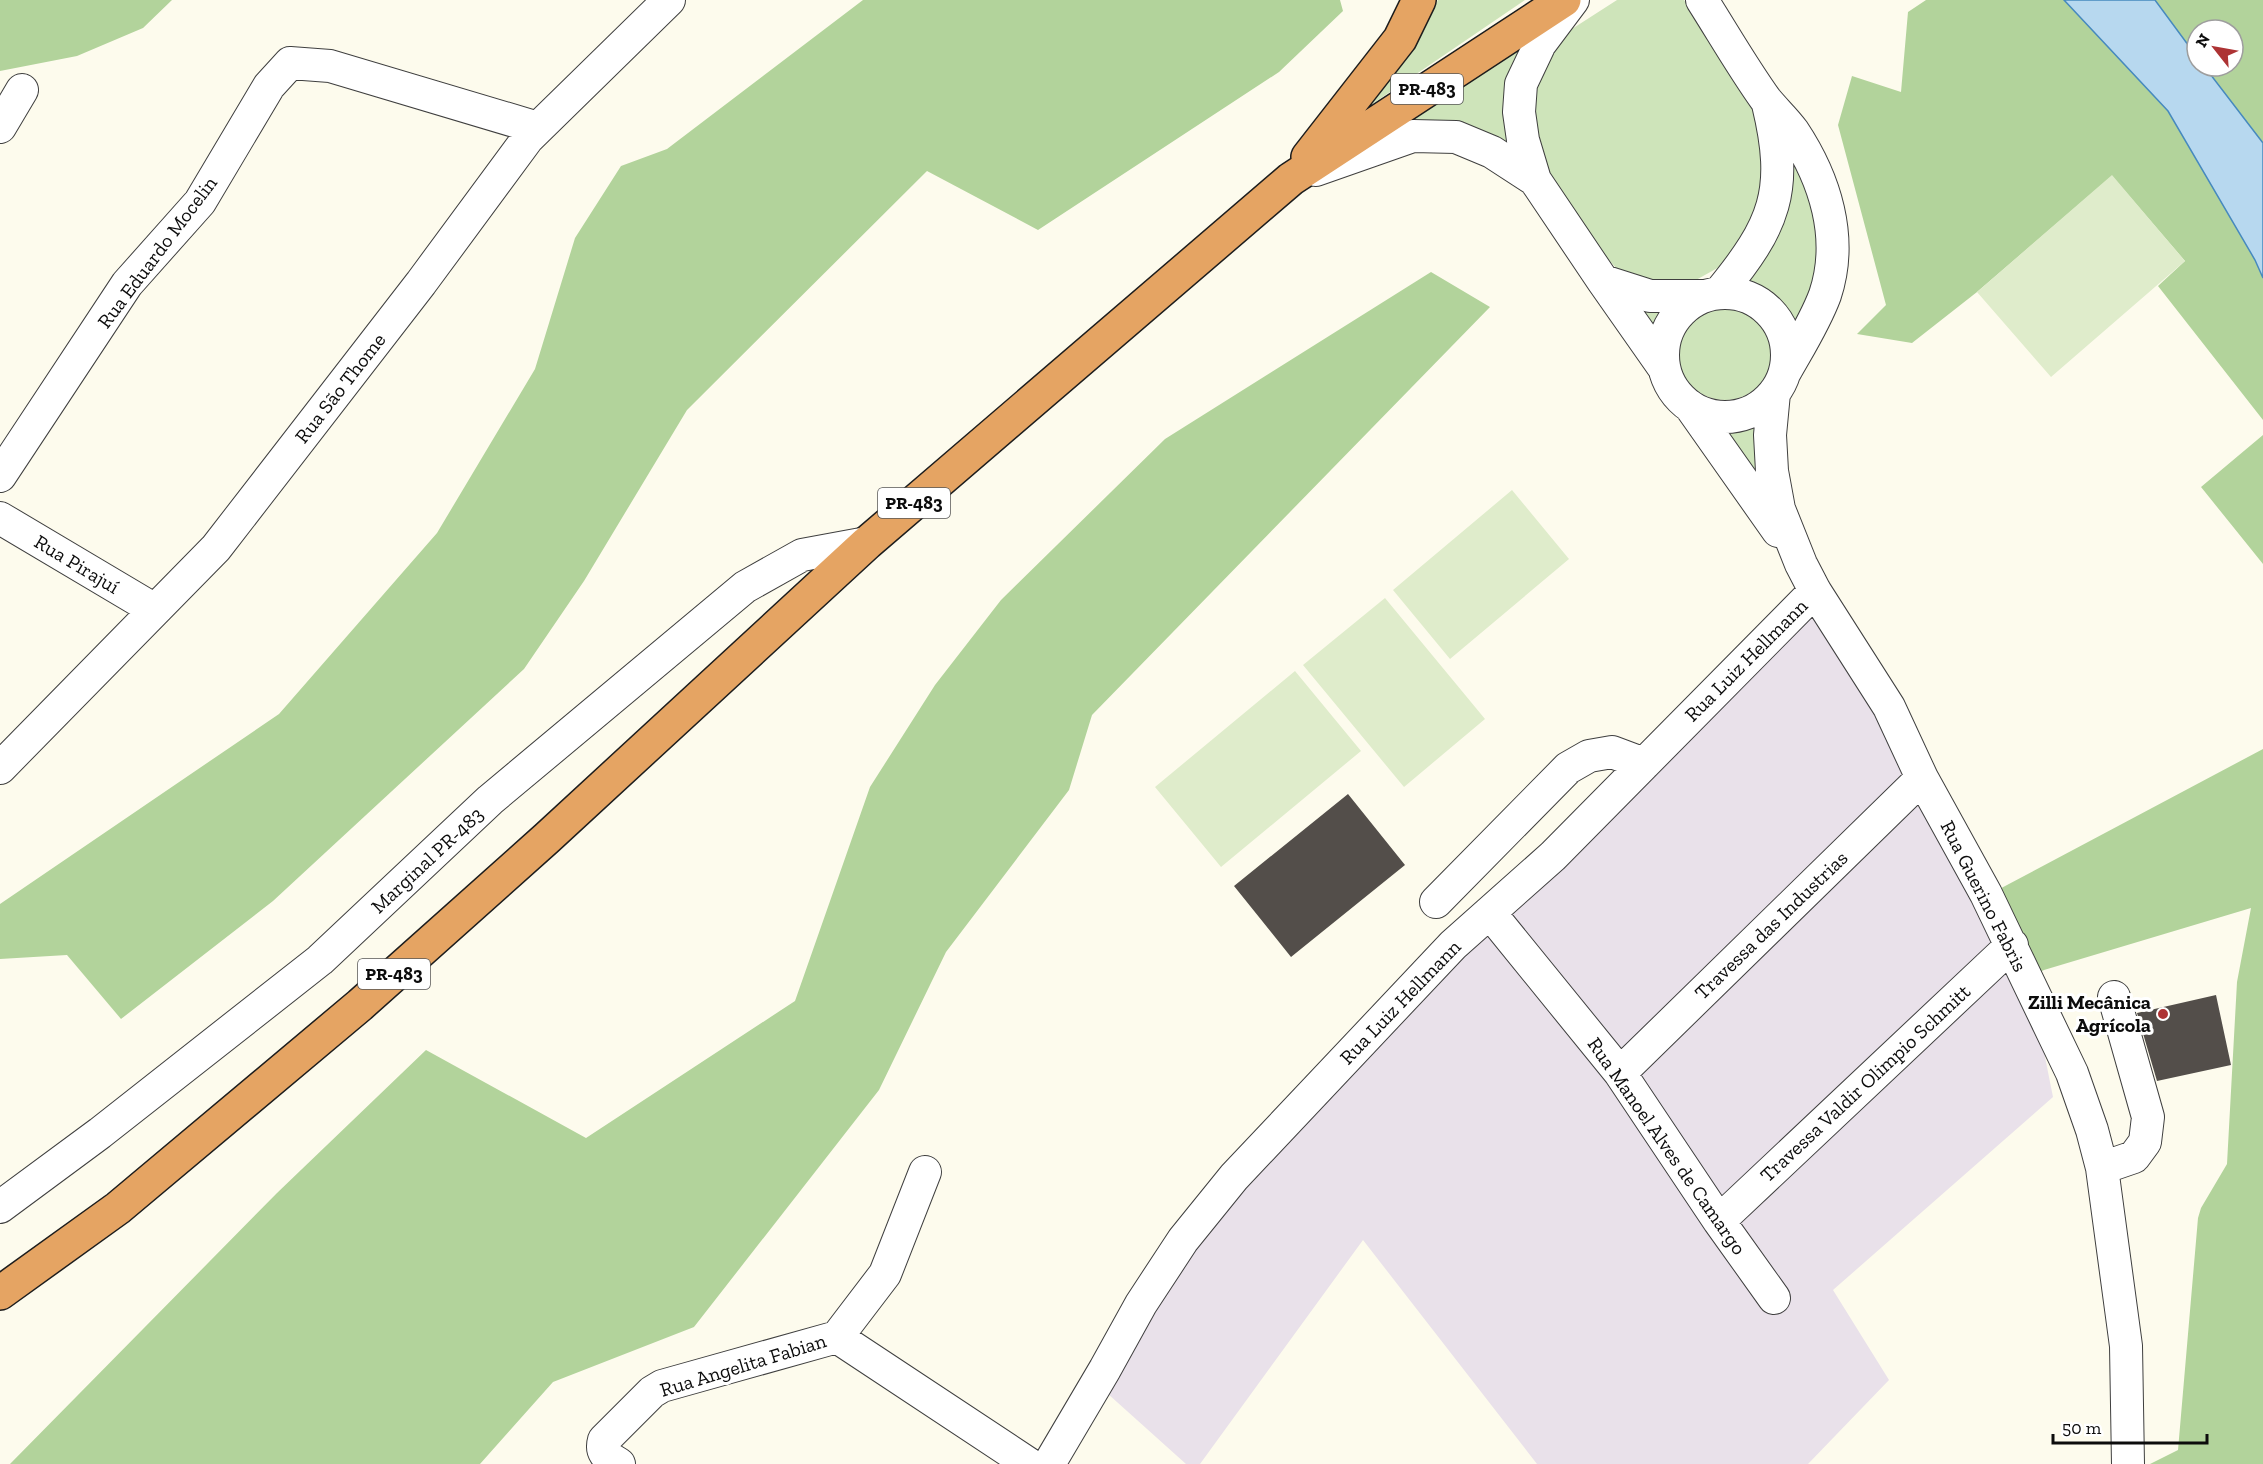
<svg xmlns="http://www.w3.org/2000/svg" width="2263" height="1464" viewBox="0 0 2263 1464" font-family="'Zilla Slab',serif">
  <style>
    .industrial { fill: #e9e1ea }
    .green { fill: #cee4ba }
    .forest { fill: #b2d39b }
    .pitch { fill: #dfeccb }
    .water { fill: #b7d8ef; stroke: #4689be; stroke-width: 1.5 }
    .building { fill: #534e4a }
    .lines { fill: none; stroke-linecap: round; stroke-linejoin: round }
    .minor-casing { stroke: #3f3f3f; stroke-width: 34 }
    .highway-casing { stroke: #1d1d1d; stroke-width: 36 }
    .minor { stroke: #fff; stroke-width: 32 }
    .highway { stroke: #e5a463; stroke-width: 33 }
    .poi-dot { fill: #ad3334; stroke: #fff; stroke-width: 2 }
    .labels { text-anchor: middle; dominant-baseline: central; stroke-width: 6; stroke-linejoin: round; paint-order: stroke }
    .shield { fill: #fff; stroke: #555; stroke-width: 1.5 }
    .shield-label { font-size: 18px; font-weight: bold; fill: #0c0c0c }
    .street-label { font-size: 20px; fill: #0c0c0c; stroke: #fff }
    .poi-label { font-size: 20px; font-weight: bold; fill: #0c0c0c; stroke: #fff; text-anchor: end }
  </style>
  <rect width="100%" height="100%" fill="#fdfbed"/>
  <path class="industrial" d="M 1806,592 L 2029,977 L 2053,1097 L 1833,1290 L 1889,1380 L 1808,1464 L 1537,1464 L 1363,1240 L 1200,1464 L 1186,1464 L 1088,1376 L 1129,1300 L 1538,848 Z"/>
  <path class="green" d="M 1438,0 L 1525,0 L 1362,111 C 1394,78 1418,42 1438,0 Z
    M 1617,0 L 1684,0 L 1761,117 L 1766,137 L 1757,215 L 1721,266 L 1696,280 L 1668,285 L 1617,269 L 1600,250 L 1551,182 L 1529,104 L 1561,36 Z
    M 1526,41 L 1526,167 L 1390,132 Z
    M 1807,160 L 1824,263 L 1792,334 C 1784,304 1763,288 1733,285 L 1786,161 Z
    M 1632,298 L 1670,311 L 1663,322 L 1656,344 Z
    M1678 353a47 47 0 1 1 94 0a47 47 0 1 1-94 0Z
    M 1762,413 L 1770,508 L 1713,424 L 1739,424 Z"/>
  <path class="forest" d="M 0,0 L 172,0 L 143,28 L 77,56 L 0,71 Z
    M 863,0 L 1340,0 L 1343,11 L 1279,72 L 1038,230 L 927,171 L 687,410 L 584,581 L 524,669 L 273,901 L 121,1019 L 67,955 L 0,959 L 0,904 L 279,714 L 437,533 L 535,369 L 575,238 L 621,166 L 667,149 Z
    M 1926,0 L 2064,0 L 2168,111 L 2255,260 L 2263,278 L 2263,420 L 2158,286 L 2185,261 L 2112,176 L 1977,292 L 1912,343 L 1857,334 L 1886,305 L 1838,125 L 1852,76 L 1901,92 L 1908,12 Z
    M 2155,0 L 2263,0 L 2263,143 L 2204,66 L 2233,66 L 2233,30 L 2197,30 L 2197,57 Z
    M 1431,272 L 1490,307 L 1092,715 L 1069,790 L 946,952 L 879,1090 L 694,1327 L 553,1382 L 480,1464 L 10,1464 L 277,1193 L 426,1050 L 586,1138 L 795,1001 L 870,787 L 935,685 L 1001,600 L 1165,439 Z
    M 2263,435 L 2263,564 L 2201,487 Z
    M 2263,749 L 2263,1464 L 2150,1464 L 2178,1450 L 2198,1218 L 2201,1208 L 2227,1164 L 2237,982 L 2251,908 L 2044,970 L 2029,977 L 1990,894 Z"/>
  <path class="pitch" d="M 2112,175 L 2185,261 L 2051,377 L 1977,292 Z
    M 1512,490 L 1569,559 L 1450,659 L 1393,590 Z
    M 1385,598 L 1485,719 L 1404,787 L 1303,665 Z
    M 1295,671 L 1361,751 L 1221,867 L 1155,787 Z"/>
  <path class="water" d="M 2064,0 L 2155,0 L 2197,57 L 2197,66 L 2204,66 L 2263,143 L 2263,278 L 2255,260 L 2168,111 Z"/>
  <path class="building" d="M 1348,794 L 1405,865 L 1291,957 L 1234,886 Z
    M 2216,995 L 2231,1065 L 2157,1081 L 2137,1013 Z"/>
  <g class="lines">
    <defs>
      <path id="minor" d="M 1573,0 L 1540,44 L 1521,84 L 1519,112 L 1523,140 L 1535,180 L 1603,281 L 1664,368
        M 1702,0 C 1723,33 1743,68 1766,100 C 1775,111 1785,120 1793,131 C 1825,179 1844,238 1825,295 C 1815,322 1799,347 1785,372
        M 0,127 L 22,90
        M 1316,170 L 1413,136 L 1456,137 L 1492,152 L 1535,180
        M 1603,281 L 1650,296 L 1705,296
        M 1720,292 C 1775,225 1789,191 1768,104
        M1663 355a62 62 0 1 1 124 0a62 62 0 1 1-124 0Z
        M 1774,393 L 1770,435 L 1772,471 L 1779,509 L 1801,564 L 1815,591 L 1889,707 L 1922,778 L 1986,894 L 2072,1073 L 2092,1130 L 2102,1168 L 2126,1346 L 2128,1464
        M 1690,406 L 1778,531
        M 0,476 L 127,284 L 200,202 L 269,86 L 290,63 L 330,66 L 538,128
        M 0,518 L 155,610
        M 0,768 L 216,548 L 421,283 L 528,138 L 669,0
        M 1436,902 L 1568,768 L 1589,756 L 1612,752 L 1644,764
        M 1490,913 L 1620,1073 L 1719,1221 L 1774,1298
        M 1620,1073 L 1922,778
        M 2102,1168 L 2134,1157 L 2145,1142 L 2148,1117 L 2114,997
        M 0,1207 L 100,1133 L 320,960 L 490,800 L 745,587 L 802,555 L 867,543
        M 1719,1221 L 2012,945
        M 837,1337 L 1029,1464
        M 619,1464 C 608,1457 600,1454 604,1440 L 652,1392 L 662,1386 L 837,1337 L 885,1274 L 925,1172
        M 1049,1464 L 1105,1369 L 1141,1304 L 1183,1240 L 1234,1177 L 1453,945 L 1553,856 L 1815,591"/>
      <path id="highway" d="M 1308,157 L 1400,39 L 1419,0
        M 0,1293 L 118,1208 L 360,1005 L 547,838 L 867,543 L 1291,179 L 1564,0"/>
    </defs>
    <use href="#minor" class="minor-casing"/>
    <use href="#highway" class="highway-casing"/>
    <use href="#minor" class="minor"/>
    <use href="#highway" class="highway"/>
  </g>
  <circle class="poi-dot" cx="2163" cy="1014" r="6"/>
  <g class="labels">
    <g class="shield">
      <rect x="1391" y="74" width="72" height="30" rx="4.5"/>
      <rect x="878" y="488" width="72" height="30" rx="4.5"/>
      <rect x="358" y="959" width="72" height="30" rx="4.5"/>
    </g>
    <g class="shield-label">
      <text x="1427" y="89">PR-483</text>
      <text x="914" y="503">PR-483</text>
      <text x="394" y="974">PR-483</text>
    </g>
    <g class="street-label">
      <text transform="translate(157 252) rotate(-53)">Rua Eduardo Mocelin</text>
      <text transform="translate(340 388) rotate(-52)">Rua São Thome</text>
      <text transform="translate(77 564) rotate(31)">Rua Pirajuí</text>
      <text transform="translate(1746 660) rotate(-45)">Rua Luiz Hellmann</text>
      <text transform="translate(427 860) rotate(-43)">Marginal PR-483</text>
      <text transform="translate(1984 896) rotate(63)">Rua Guerino Fabris</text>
      <text transform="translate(1771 925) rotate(-44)">Travessa das Industrias</text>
      <text transform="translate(1400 1002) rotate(-46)">Rua Luiz Hellmann</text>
      <text transform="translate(1865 1083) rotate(-43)">Travessa Valdir Olimpio Schmitt</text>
      <text transform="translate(1667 1146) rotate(55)">Rua Manoel Alves de Camargo</text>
      <text transform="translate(743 1365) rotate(-17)">Rua Angelita Fabian</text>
    </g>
    <g class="poi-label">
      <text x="2151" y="1002">Zilli Mecânica<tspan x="2151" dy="23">Agrícola</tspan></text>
    </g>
  </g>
  <g transform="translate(2215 48) rotate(301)"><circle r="28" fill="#ffffff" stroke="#9e9e9e" stroke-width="1.5"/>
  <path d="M0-4.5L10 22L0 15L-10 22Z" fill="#ad3334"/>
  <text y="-9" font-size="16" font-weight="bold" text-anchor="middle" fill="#0c0c0c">N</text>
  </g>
  <path d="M2053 1434v9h154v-9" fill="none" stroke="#0c0c0c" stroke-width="3"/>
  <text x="2062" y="1434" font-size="18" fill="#0c0c0c" stroke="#ffffff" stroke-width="4.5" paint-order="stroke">50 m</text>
</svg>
